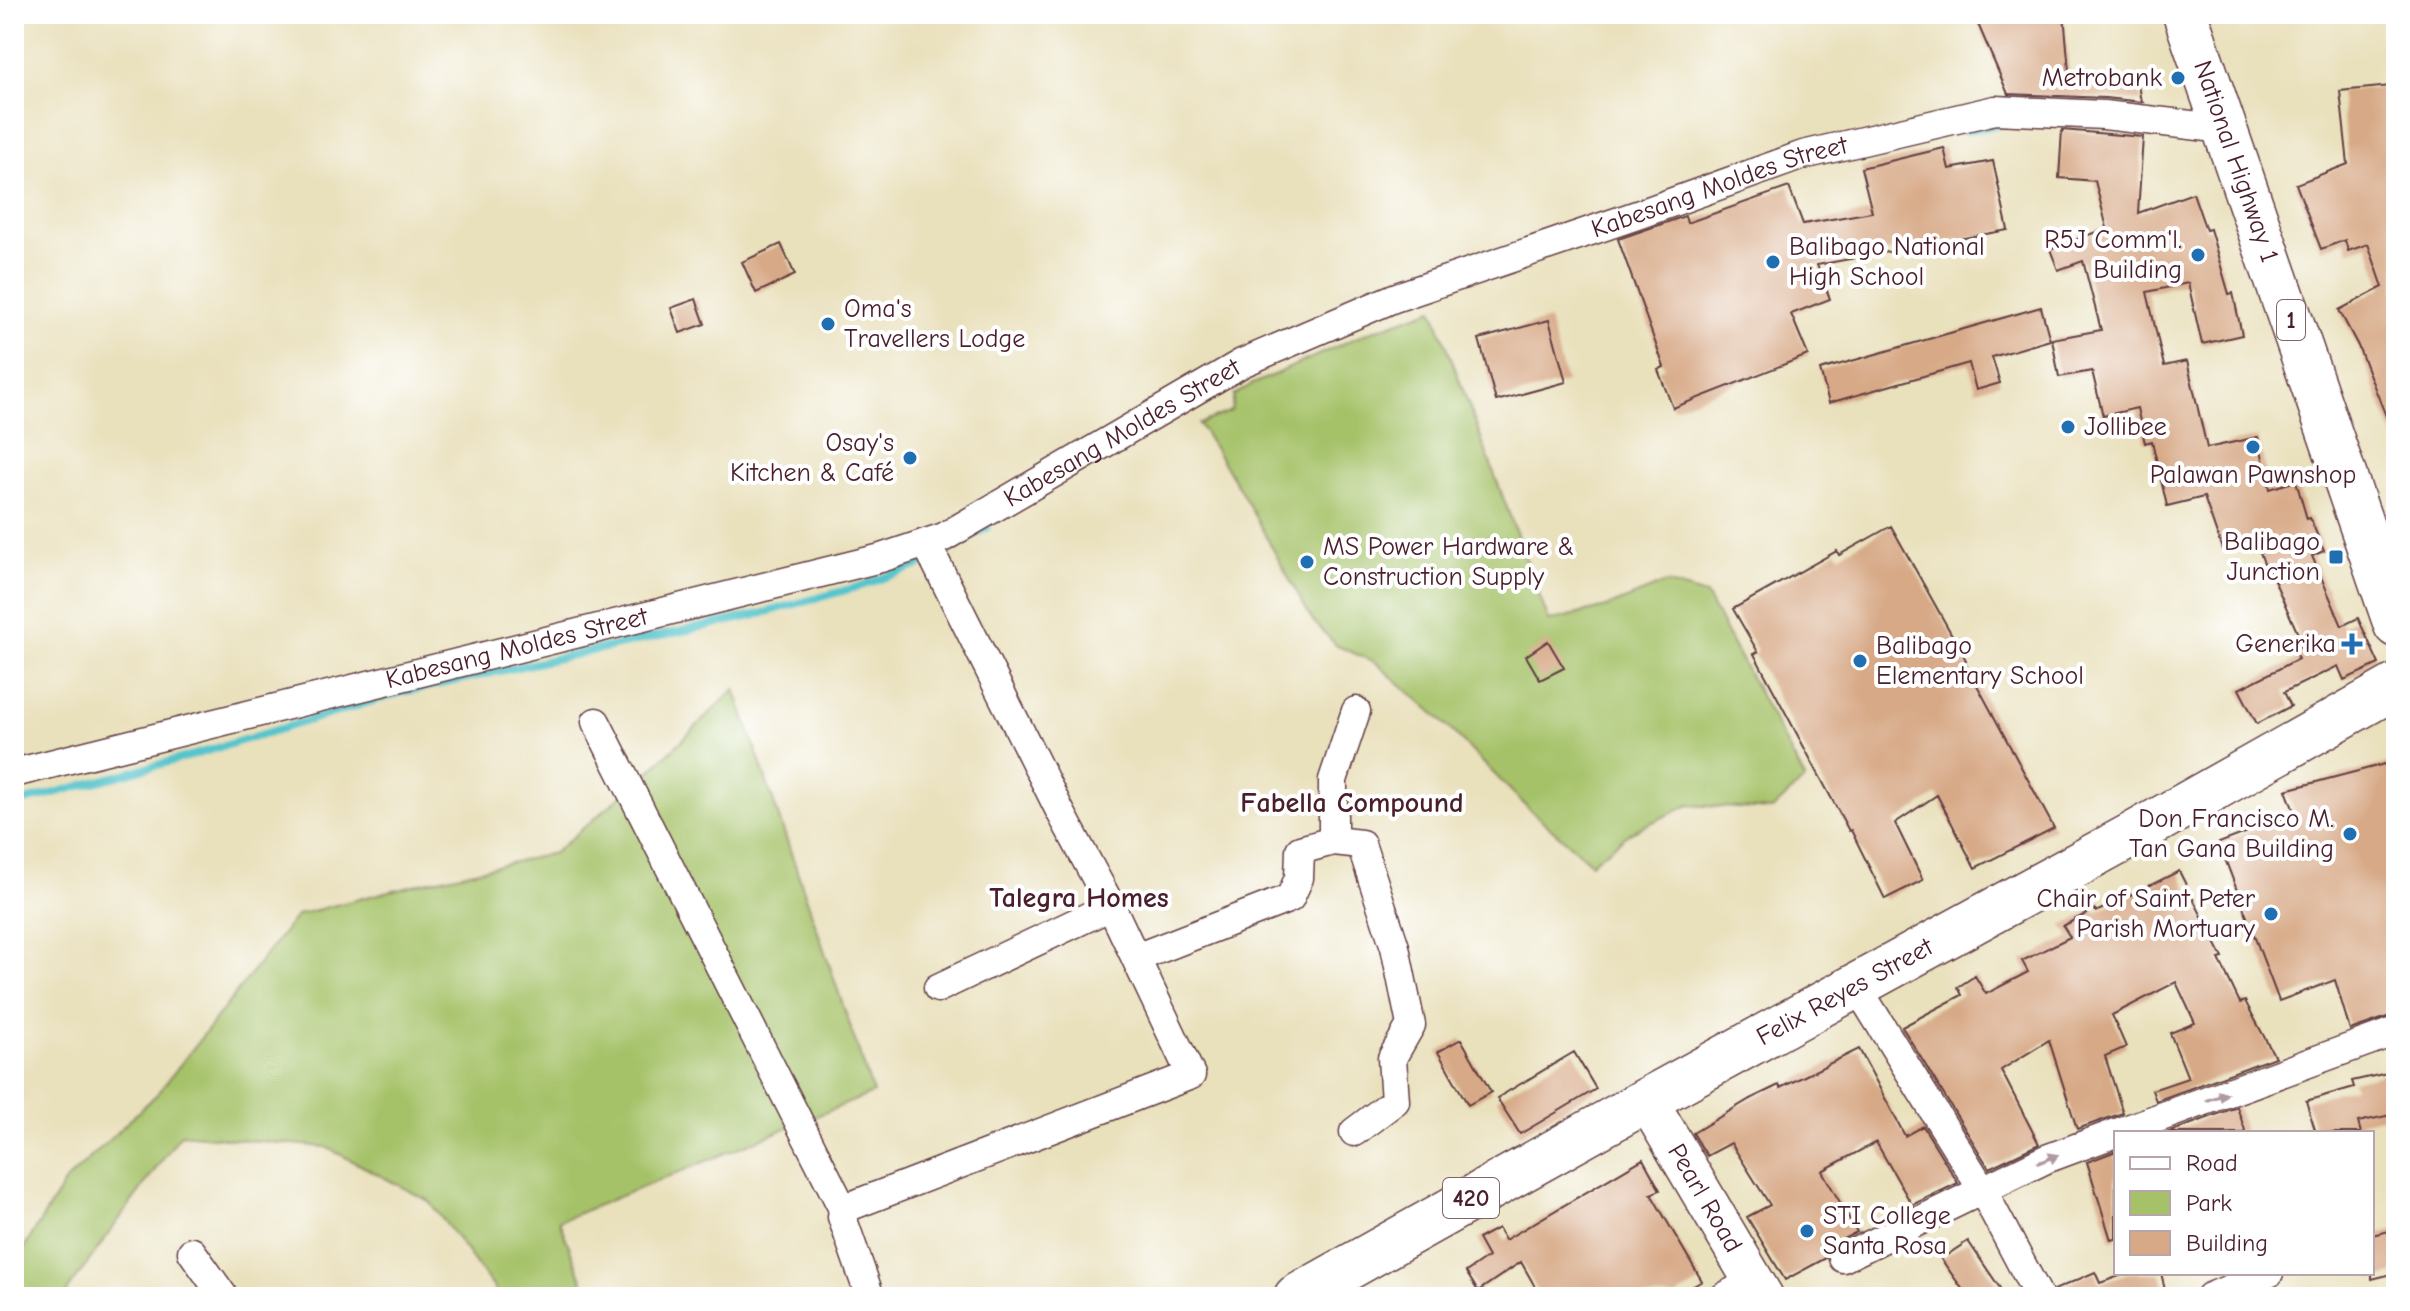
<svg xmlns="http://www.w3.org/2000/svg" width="2410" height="1311" viewBox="0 0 2410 1311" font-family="'Comic Neue',sans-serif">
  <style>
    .green { fill: #a6c269; stroke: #78704a; stroke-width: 2 }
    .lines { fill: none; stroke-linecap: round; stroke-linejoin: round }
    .stream { stroke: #57c4cc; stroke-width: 8 }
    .building { fill: #d7a986 }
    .street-casing { stroke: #623c41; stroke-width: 31 }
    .secondary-casing { stroke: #623c41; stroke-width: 43 }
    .primary-casing { stroke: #623c41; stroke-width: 47 }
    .highway-casing { stroke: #623c41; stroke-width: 47 }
    .street { stroke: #fff; stroke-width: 28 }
    .secondary { stroke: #fff; stroke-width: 40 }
    .primary { stroke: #fff; stroke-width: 44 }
    .highway { stroke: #fff; stroke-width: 44 }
    .oneway { fill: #ae9aa0 }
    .poi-dot { fill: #1f6fb2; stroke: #fff; stroke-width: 3 }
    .labels { text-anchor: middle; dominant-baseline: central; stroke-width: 8; stroke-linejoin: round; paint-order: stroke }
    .shield { fill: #fff; stroke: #80626b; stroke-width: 2 }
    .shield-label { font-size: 24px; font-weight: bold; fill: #4a1f2b }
    .poi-label { font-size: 26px; fill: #4a1f2b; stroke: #fff; text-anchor: end }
    .street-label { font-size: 26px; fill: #4a1f2b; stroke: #fff }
    .neighbourhood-label { font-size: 28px; font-weight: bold; fill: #4a1f2b; stroke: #fff }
  </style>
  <rect width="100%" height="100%" fill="#fff"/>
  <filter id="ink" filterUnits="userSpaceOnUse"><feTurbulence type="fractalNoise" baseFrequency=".0125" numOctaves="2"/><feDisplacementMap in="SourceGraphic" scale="16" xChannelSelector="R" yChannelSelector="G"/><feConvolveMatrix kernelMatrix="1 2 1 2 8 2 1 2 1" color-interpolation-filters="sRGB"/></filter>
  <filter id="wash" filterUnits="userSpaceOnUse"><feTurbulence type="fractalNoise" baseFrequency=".006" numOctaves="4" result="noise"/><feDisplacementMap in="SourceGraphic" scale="32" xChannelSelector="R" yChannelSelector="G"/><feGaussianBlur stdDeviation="1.8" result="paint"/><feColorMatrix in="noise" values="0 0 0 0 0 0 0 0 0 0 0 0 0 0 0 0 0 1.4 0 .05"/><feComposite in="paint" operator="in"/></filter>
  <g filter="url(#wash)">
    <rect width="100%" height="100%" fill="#e9e0bc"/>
    <path class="green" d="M 1433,309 L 1549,621 L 1607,607 L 1666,583 L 1706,595 L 1805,779 L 1772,810 L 1689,805 L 1633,831 L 1591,863 L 1529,809 L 1439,718 L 1375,662 L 1337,646 L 1312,620 L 1241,491 L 1199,424 L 1231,411 L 1234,395 L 1251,385 L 1369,332 Z
      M 735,689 L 873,1093 L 559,1221 L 589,1297 L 501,1297 L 429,1201 L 326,1147 L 181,1134 L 63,1297 L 14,1297 L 14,1264 L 65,1182 L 158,1093 L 297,915 L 425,882 L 554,853 L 648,773 Z"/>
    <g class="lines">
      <path class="stream" d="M 1964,131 L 2009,123
        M 14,804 L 187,757 L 403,692 L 756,615 L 861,586 L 932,560 L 987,527"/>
    </g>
    <g id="blocks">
      <path class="building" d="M 2004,14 L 2064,14 L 2070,82 L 2137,76 L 2140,97 L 2143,102 L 2105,98 L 2008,94 L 1975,17 Z
        M 2391,86 L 2396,132 L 2395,439 L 2358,346 L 2339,310 L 2383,287 L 2368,244 L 2348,251 L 2345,240 L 2321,249 L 2296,184 L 2348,164 L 2340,91 Z
        M 2062,130 L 2143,137 L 2138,213 L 2193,193 L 2206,230 L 2210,229 L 2229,294 L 2233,293 L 2242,335 L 2202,344 L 2188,283 L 2147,292 L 2164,366 L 2187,361 L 2207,448 L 2258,437 L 2270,489 L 2296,481 L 2307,519 L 2310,518 L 2324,551 L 2312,556 L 2342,626 L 2358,618 L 2379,664 L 2344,680 L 2338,666 L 2284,692 L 2291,706 L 2257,724 L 2239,689 L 2298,659 L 2294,650 L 2303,645 L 2270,571 L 2267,572 L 2255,538 L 2222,549 L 2204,497 L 2167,506 L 2152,441 L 2145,443 L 2137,408 L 2103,416 L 2092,371 L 2059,377 L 2052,339 L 2101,330 L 2083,261 L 2058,270 L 2050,249 L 2107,228 L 2095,181 L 2059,178 Z
        M 1944,148 L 1949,169 L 1993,161 L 2008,230 L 1817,265 L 1830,299 L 1791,314 L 1808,355 L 1673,408 L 1658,370 L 1664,367 L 1618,239 L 1685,216 L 1687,223 L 1789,187 L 1803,224 L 1872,212 L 1861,168 Z
        M 781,244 L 795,275 L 756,293 L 742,262 Z
        M 696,299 L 705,324 L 680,333 L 671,308 Z
        M 2041,307 L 2050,340 L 1992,357 L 2000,383 L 1976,390 L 1969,363 L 1829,403 L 1820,370 Z
        M 1549,320 L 1566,382 L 1496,401 L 1479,339 Z
        M 1891,526 L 1966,660 L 1964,661 L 2054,828 L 1975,868 L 1937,795 L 1895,823 L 1923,880 L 1885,899 L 1851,830 L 1849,831 L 1754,654 L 1758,652 L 1733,609 L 1837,551 L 1839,555 Z
        M 1548,641 L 1564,668 L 1540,680 L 1526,656 Z
        M 2396,761 L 2396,1014 L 2350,1030 L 2335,980 L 2279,1001 L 2219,843 L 2295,814 L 2286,790 Z
        M 2179,871 L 2223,958 L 2219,959 L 2240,1003 L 2245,1001 L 2275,1057 L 2156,1101 L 2152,1090 L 2188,1078 L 2170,1033 L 2195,1023 L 2176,982 L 2112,1015 L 2126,1047 L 2105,1056 L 2123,1113 L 2077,1129 L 2049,1040 L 2001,1070 L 2039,1144 L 1989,1168 L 1902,1027 L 1962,995 L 1958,987 L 1975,976 L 1986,994 L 2028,972 L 2022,961 L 2070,937 L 2063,926 L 2095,909 L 2096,912 Z
        M 1461,1039 L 1491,1092 L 1468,1105 L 1438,1052 Z
        M 1859,1049 L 1905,1136 L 1923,1126 L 1958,1183 L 1912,1205 L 1876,1142 L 1822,1171 L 1857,1232 L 1835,1243 L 1829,1249 L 1826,1258 L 1785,1280 L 1747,1217 L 1770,1205 L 1731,1143 L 1707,1156 L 1693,1133 L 1750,1099 L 1779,1085 L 1780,1088 Z
        M 1574,1052 L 1596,1089 L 1520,1134 L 1497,1098 Z
        M 2396,1071 L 2396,1114 L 2358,1122 L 2361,1133 L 2316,1133 L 2306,1101 L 2354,1087 L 2352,1081 Z
        M 2237,1107 L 2246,1133 L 2167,1133 Z
        M 2116,1151 L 2116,1239 L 2111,1240 L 2087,1162 Z
        M 1643,1159 L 1660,1190 L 1651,1194 L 1702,1281 L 1675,1297 L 1541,1297 L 1521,1262 L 1478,1291 L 1466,1272 L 1488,1257 L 1478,1239 L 1498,1228 L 1505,1240 Z
        M 2396,1229 L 2396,1273 L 2372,1279 L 2372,1235 Z
        M 1968,1241 L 2006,1297 L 1968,1297 L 1941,1259 Z
        M 2095,1272 L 2100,1283 L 2128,1273 L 2161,1273 L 2167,1297 L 2056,1297 L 2054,1290 Z"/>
    </g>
  </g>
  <g filter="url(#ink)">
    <use href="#blocks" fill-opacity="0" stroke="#623c41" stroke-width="2"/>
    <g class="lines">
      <defs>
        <g id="street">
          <path d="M 596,722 L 843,1209"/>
          <path id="s1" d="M 14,773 L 881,558 L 944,537 L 1242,363 L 1394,298 L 1640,214 L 1803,155 L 1995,110 L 2104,115 L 2225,129"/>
          <path d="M 1333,841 L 1361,844 L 1395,947 L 1411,1025 L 1392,1058 L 1395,1101 L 1354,1132"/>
          <path d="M 1136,958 L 1290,898 L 1299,878 L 1300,850 L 1333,841 L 1333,780 L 1356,711"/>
          <path d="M 1857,987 L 1982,1189 L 2039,1297"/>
          <path d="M 938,988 L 1111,906"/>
          <path d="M 2117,1133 L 2396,1031"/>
          <path d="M 192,1252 L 224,1297"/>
          <path d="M 1843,1258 L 2046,1159 L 2116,1133"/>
          <path d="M 870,1297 L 842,1217 L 843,1209 L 1191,1075 L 1111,906 L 1060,811 L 926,543"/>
          <path d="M 1724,1297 L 1754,1280"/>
          <path d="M 2210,1297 L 2269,1273"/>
        </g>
        <g id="secondary">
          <path id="s2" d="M 1647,1100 L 1763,1297"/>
        </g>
        <g id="primary">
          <path id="s3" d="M 1296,1297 L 1647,1100 L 2132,835 L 2396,686"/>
        </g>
        <g id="highway">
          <path id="s4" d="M 2185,14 L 2396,625"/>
        </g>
      </defs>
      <use href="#street" class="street-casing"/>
      <use href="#secondary" class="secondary-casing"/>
      <use href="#primary" class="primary-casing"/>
      <use href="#highway" class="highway-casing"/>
      <use href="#street" class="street"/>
      <use href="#secondary" class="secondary"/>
      <use href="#primary" class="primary"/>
      <use href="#highway" class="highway"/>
    </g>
    <defs><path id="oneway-solid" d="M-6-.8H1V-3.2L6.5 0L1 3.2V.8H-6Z" transform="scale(2)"/></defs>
    <g class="oneway">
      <use href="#oneway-solid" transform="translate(2217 1097) rotate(-20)"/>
      <use href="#oneway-solid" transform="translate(2048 1159) rotate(-22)"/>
    </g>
  </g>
  <g class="poi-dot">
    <circle cx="2178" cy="78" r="8"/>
    <circle cx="2198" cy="255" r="8"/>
    <circle cx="1773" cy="262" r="8"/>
    <circle cx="828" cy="324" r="8"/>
    <circle cx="2068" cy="427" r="8"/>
    <circle cx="2253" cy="447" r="8"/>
    <circle cx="910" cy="458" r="8"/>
    <rect x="2328" y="549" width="16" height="16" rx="4"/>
    <circle cx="1307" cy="562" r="8"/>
    <path d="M2348 632h8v8h8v8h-8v8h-8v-8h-8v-8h8z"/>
    <circle cx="1860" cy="661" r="8"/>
    <circle cx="2350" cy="834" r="8"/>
    <circle cx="2271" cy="914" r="8"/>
    <circle cx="1807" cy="1231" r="8"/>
  </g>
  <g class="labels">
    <g class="shield">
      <rect x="2277" y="300" width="28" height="40" rx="6"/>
      <rect x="1443" y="1178" width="56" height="40" rx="6"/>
    </g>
    <g class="shield-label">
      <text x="2291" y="320">1</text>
      <text x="1471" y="1198">420</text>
    </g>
    <g class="poi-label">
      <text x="2162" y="78">Metrobank</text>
      <text x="2182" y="240">R5J Comm'l.<tspan x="2182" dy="30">Building</tspan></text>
      <text x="1789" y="247" text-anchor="start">Balibago National<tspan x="1789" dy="30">High School</tspan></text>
      <text x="844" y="309" text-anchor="start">Oma's<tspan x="844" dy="30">Travellers Lodge</tspan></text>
      <text x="2084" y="427" text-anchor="start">Jollibee</text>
      <text x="894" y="443">Osay's<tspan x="894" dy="30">Kitchen &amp; Café</tspan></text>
      <text x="2253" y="475" text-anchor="middle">Palawan Pawnshop</text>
      <text x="2320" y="542">Balibago<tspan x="2320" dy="30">Junction</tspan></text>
      <text x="1323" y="547" text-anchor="start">MS Power Hardware &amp;<tspan x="1323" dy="30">Construction Supply</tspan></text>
      <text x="2336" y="644">Generika</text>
      <text x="1876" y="646" text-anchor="start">Balibago<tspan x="1876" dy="30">Elementary School</tspan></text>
      <text x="2334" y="819">Don Francisco M.<tspan x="2334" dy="30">Tan Gana Building</tspan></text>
      <text x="2255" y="899">Chair of Saint Peter<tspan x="2255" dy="30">Parish Mortuary</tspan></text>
      <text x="1823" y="1216" text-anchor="start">STI College<tspan x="1823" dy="30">Santa Rosa</tspan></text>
    </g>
    <g class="street-label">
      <text stroke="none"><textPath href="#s4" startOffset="156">National Highway 1</textPath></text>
      <text stroke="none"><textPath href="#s1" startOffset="1814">Kabesang Moldes Street</textPath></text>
      <text stroke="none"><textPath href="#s1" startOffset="1166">Kabesang Moldes Street</textPath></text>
      <text stroke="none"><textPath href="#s1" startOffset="518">Kabesang Moldes Street</textPath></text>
      <text stroke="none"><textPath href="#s3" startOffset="628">Felix Reyes Street</textPath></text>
      <text stroke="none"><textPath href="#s2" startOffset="114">Pearl Road</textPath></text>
    </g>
    <g class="neighbourhood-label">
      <text x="1352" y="803">Fabella Compound</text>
      <text x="1079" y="898">Talegra Homes</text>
    </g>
  </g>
  <rect width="2410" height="1311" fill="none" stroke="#fff" stroke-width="48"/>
  <rect x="2114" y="1131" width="260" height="144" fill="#ffffff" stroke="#b7a5aa" stroke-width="2"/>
  <rect x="2130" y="1157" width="40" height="12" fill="#ffffff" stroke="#b7a5aa" stroke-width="2"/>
  <text x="2186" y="1171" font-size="24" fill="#4a1f2b">Road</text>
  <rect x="2130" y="1191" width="40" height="24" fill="#a6c269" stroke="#b7a5aa" stroke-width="2"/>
  <text x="2186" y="1211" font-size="24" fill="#4a1f2b">Park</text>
  <rect x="2130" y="1231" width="40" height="24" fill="#d7a986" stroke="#b7a5aa" stroke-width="2"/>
  <text x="2186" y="1251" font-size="24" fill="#4a1f2b">Building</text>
</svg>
